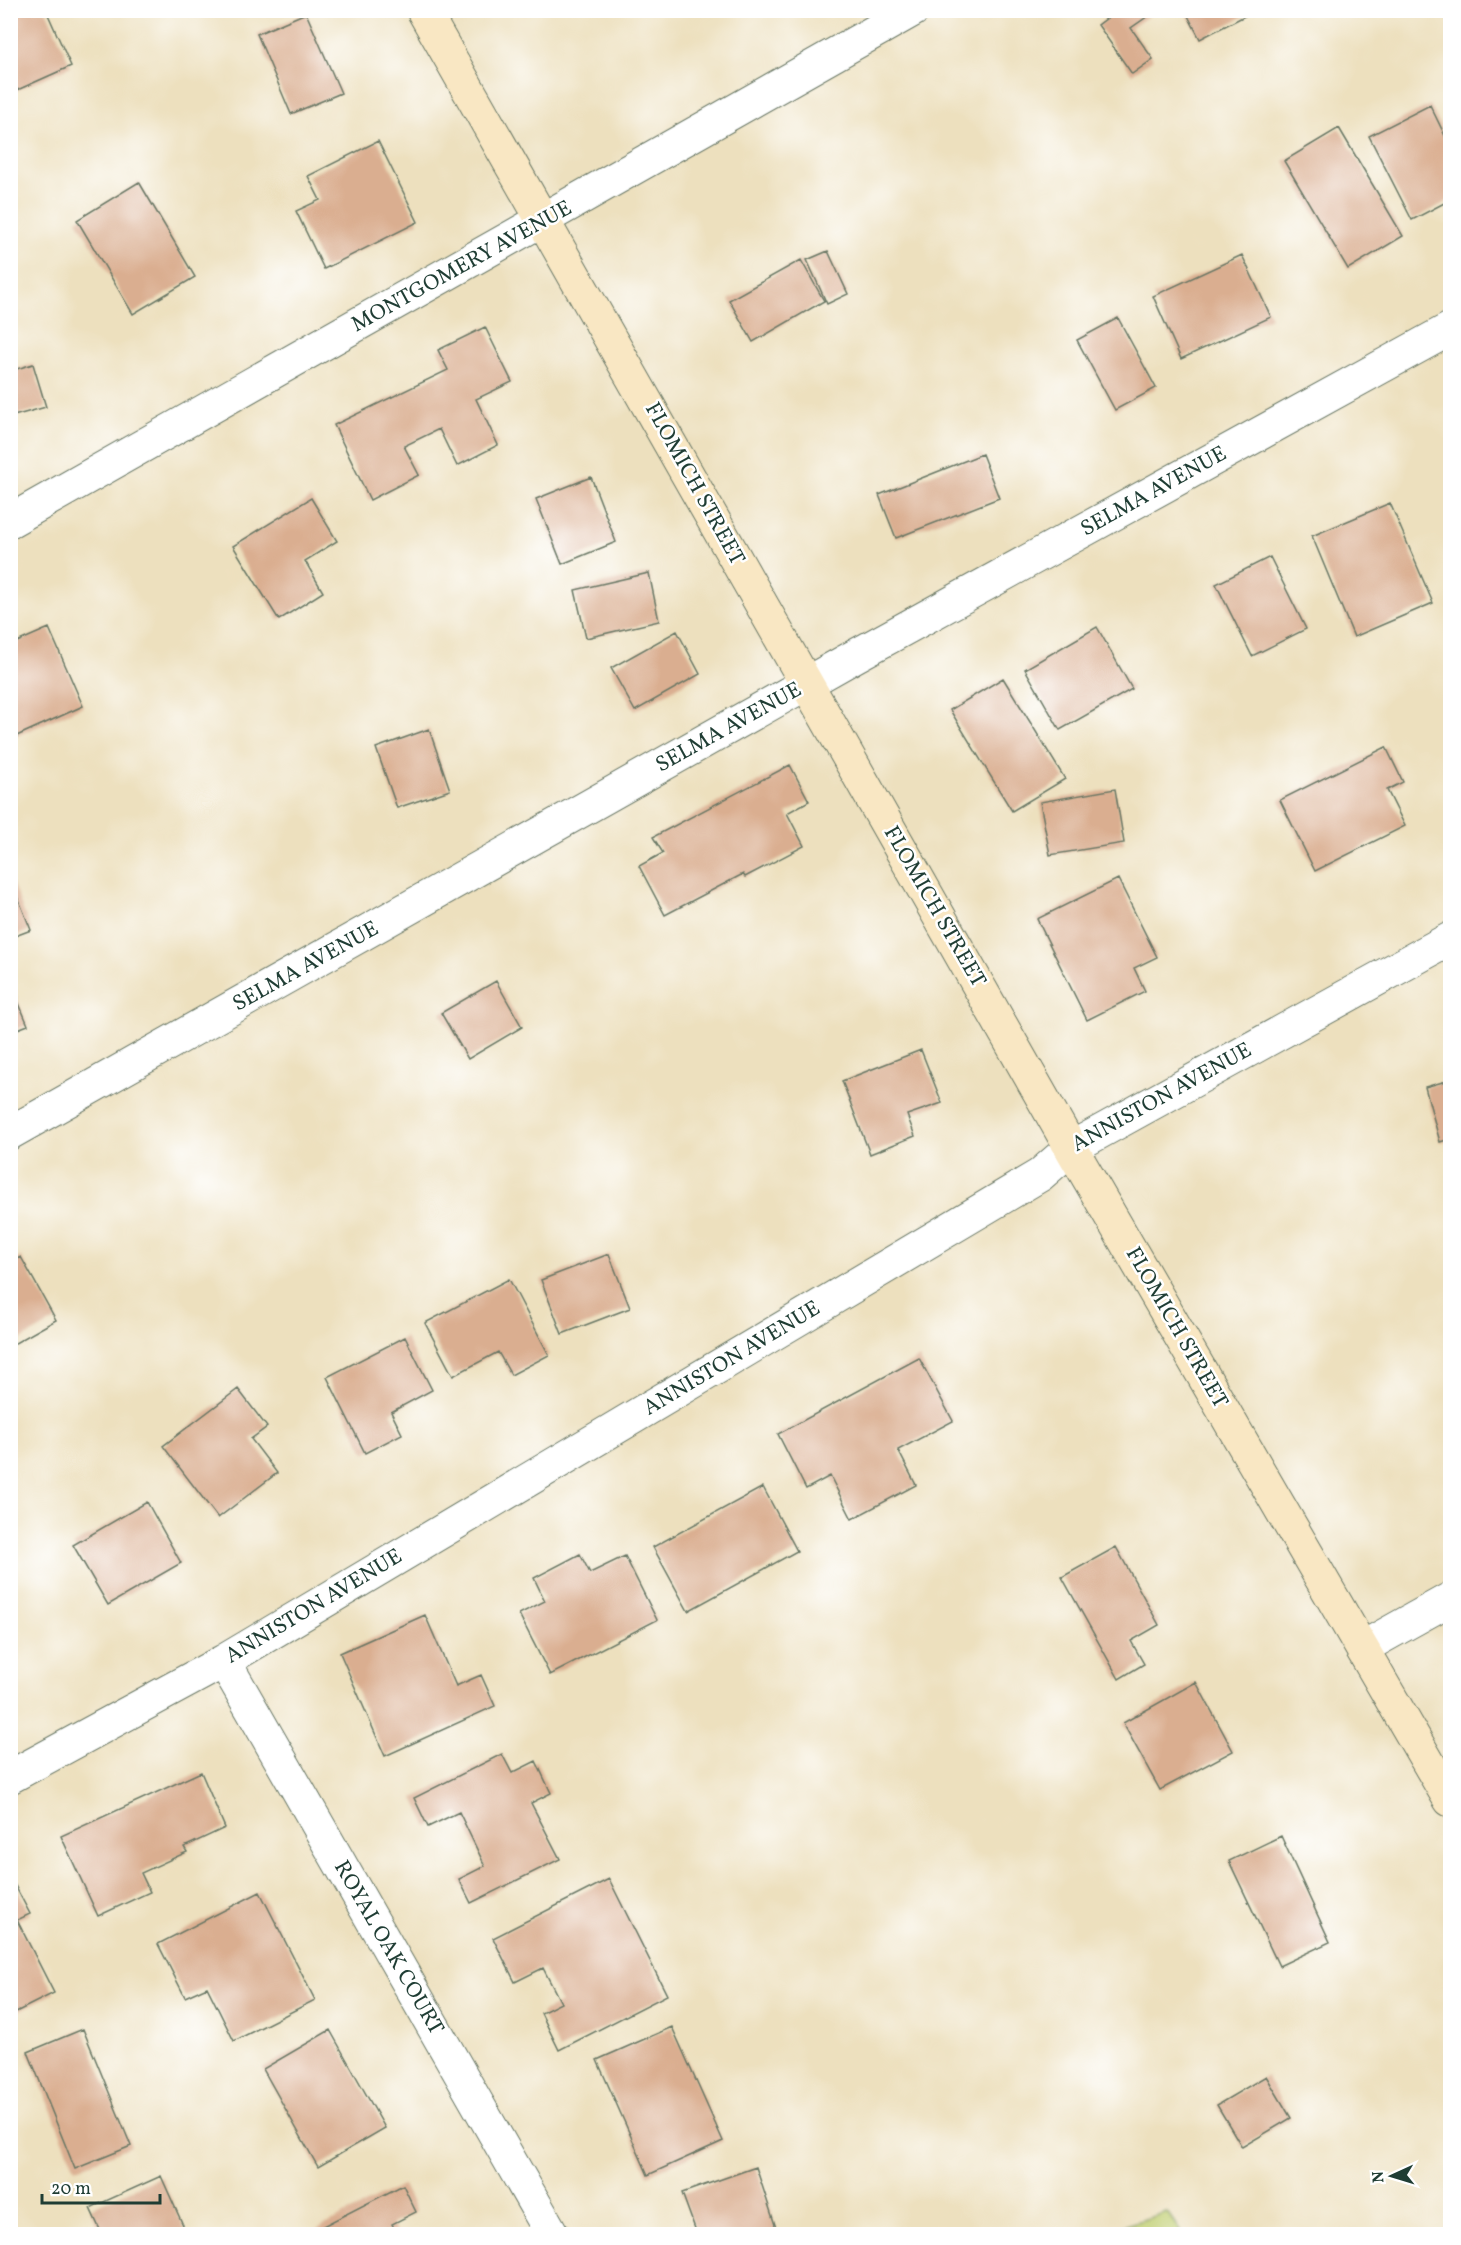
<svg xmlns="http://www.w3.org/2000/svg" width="1461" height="2245" viewBox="0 0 1461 2245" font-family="Vollkorn,serif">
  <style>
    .green { fill: #c0ce70; stroke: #708652; stroke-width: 1.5 }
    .building { fill: #daae90 }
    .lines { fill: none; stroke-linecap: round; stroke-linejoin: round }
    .street-casing { stroke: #677664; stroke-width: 35 }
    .secondary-casing { stroke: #677664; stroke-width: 35 }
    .street { stroke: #fff; stroke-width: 33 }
    .secondary { stroke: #f9e7c3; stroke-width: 33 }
    .labels { text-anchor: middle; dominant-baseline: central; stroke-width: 5; stroke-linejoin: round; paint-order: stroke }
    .street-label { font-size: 22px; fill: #1f3d34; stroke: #fff }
  </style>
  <rect width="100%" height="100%" fill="#fff"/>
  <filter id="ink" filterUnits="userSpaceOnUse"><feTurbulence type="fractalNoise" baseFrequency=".0167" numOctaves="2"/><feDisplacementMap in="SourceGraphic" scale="12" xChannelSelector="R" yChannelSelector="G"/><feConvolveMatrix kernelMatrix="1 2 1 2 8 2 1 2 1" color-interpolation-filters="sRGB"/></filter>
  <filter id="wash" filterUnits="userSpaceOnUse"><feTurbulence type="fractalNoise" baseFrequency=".008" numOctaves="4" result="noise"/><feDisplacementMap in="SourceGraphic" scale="24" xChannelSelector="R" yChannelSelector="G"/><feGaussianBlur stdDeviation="1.35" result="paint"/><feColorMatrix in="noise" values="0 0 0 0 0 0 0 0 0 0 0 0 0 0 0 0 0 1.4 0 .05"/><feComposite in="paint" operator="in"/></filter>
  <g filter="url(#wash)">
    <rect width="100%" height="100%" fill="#ede0be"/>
    <path class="green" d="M 1167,2212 L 1182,2234 L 1099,2234 Z"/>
    <g id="blocks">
      <path class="building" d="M 10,10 L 46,10 L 71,66 L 13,92 L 10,86 Z
        M 1118,10 L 1144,10 L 1148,16 L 1131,28 L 1153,59 L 1132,74 L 1098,25 Z
        M 1185,10 L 1256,10 L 1200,39 Z
        M 306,13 L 341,93 L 291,114 L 257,34 Z
        M 1430,105 L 1450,146 L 1450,200 L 1412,220 L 1369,136 Z
        M 1339,128 L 1403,236 L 1348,269 L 1284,161 Z
        M 378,141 L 418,222 L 324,269 L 296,211 L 320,200 L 308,176 Z
        M 139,182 L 195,277 L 133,314 L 77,220 Z
        M 828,251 L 848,294 L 827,304 L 807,260 Z
        M 1242,255 L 1271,317 L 1181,359 L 1153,296 Z
        M 801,260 L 824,301 L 753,342 L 729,300 Z
        M 1118,318 L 1156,388 L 1115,410 L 1077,340 Z
        M 485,327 L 512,382 L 476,399 L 498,445 L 457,466 L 439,429 L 404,446 L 419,475 L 370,500 L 334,425 L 448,370 L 438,350 Z
        M 33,364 L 46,407 L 10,417 L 10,371 Z
        M 982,454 L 999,498 L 896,538 L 879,495 Z
        M 591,477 L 616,542 L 562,564 L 536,499 Z
        M 311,498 L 337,541 L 305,561 L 323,592 L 279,620 L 233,546 Z
        M 1390,503 L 1433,603 L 1354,637 L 1312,536 Z
        M 1270,557 L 1306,629 L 1252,656 L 1216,584 Z
        M 649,573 L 659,621 L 586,638 L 575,590 Z
        M 1097,627 L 1132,689 L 1060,730 L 1025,669 Z
        M 49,628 L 83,706 L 10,739 L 10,645 Z
        M 677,631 L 700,674 L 635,711 L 611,668 Z
        M 1003,678 L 1065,779 L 1012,811 L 950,710 Z
        M 429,729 L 450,790 L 397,808 L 376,748 Z
        M 1386,747 L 1403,782 L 1387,790 L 1405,826 L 1315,871 L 1280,800 Z
        M 790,765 L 809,801 L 787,813 L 804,846 L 745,877 L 743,874 L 665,915 L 639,866 L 663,853 L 653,837 Z
        M 1115,789 L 1124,843 L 1050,855 L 1040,802 Z
        M 10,878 L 31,930 L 10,938 Z
        M 1118,879 L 1157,957 L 1134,968 L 1145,991 L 1087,1020 L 1037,919 Z
        M 496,981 L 522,1027 L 468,1059 L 441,1013 Z
        M 10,982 L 28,1025 L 10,1032 Z
        M 921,1050 L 942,1103 L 907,1115 L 915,1136 L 870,1154 L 842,1081 Z
        M 1450,1080 L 1450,1139 L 1440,1142 L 1425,1087 Z
        M 609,1254 L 630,1308 L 562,1334 L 541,1280 Z
        M 21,1257 L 56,1320 L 10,1346 L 10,1262 Z
        M 509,1279 L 549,1355 L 511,1375 L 498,1352 L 453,1376 L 425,1323 Z
        M 405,1337 L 432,1390 L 391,1412 L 402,1434 L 365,1453 L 327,1377 Z
        M 919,1358 L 953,1421 L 898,1450 L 916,1485 L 852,1519 L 830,1476 L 806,1489 L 778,1434 Z
        M 238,1389 L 267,1427 L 251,1439 L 277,1473 L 218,1518 L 163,1446 Z
        M 763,1487 L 797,1551 L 688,1611 L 653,1547 Z
        M 147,1502 L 181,1563 L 108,1605 L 73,1545 Z
        M 1116,1547 L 1159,1625 L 1131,1641 L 1144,1664 L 1119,1679 L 1062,1577 Z
        M 580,1554 L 590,1573 L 625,1556 L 657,1620 L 550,1675 L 519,1614 L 545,1601 L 534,1578 Z
        M 425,1615 L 456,1686 L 481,1675 L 495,1706 L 385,1756 L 340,1653 Z
        M 1196,1682 L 1233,1751 L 1160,1790 L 1123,1723 Z
        M 502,1754 L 512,1773 L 536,1761 L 551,1793 L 531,1803 L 560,1859 L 471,1903 L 459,1879 L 485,1866 L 459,1812 L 428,1827 L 414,1798 Z
        M 201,1772 L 225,1828 L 184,1847 L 187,1852 L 141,1873 L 150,1892 L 98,1916 L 61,1836 Z
        M 1281,1836 L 1330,1942 L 1279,1966 L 1229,1861 Z
        M 10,1876 L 30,1914 L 17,1920 L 54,1993 L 10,2015 Z
        M 609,1879 L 667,1995 L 559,2050 L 541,2013 L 561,2003 L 543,1968 L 515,1982 L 493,1938 Z
        M 260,1892 L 315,2000 L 234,2041 L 207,1987 L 185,1997 L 158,1944 Z
        M 672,2027 L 723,2141 L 648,2175 L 597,2060 Z
        M 83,2029 L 131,2146 L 75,2169 L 28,2052 Z
        M 330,2030 L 385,2128 L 318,2167 L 263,2069 Z
        M 1266,2076 L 1291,2118 L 1242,2147 L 1217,2105 Z
        M 756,2167 L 778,2234 L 697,2234 L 682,2193 Z
        M 161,2176 L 187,2234 L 102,2234 L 90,2208 Z
        M 403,2185 L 416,2212 L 392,2224 L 397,2234 L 319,2234 L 317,2229 Z"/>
    </g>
  </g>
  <g filter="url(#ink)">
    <use href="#blocks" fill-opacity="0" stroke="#677664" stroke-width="1.5"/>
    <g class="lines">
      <defs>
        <path id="street" d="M 10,521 L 913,10
          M 10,1133 L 855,656 L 1450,329
          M 1362,1648 L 1450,1599
          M 224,1661 L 552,2234
          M 10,1777 L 224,1661 L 1040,1175 L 1071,1148 L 1450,939"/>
        <path id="secondary" d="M 423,10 L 1071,1148 L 1450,1800"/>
      </defs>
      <use href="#street" class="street-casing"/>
      <use href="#secondary" class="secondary-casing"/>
      <use href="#street" class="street"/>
      <use href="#secondary" class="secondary"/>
    </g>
  </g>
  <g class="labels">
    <g class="street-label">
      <text transform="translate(462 267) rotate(-29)">MONTGOMERY AVENUE</text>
      <text transform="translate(694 484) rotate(61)">FLOMICH STREET</text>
      <text transform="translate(1154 492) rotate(-29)">SELMA AVENUE</text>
      <text transform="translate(729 728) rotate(-29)">SELMA AVENUE</text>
      <text transform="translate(934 907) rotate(60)">FLOMICH STREET</text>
      <text transform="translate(306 967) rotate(-29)">SELMA AVENUE</text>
      <text transform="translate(1162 1098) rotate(-29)">ANNISTON AVENUE</text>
      <text transform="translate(1176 1328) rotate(60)">FLOMICH STREET</text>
      <text transform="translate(732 1359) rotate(-31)">ANNISTON AVENUE</text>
      <text transform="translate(314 1607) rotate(-31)">ANNISTON AVENUE</text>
      <text transform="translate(388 1948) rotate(60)">ROYAL OAK COURT</text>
    </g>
  </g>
  <rect width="1461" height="2245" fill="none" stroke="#fff" stroke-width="36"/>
  <g transform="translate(1392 2176) rotate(266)" stroke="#ffffff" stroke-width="4.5" paint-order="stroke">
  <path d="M0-4.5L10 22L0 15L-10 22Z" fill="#1f3d34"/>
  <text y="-9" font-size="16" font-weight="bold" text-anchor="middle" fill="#1f3d34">N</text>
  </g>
  <path d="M42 2194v9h118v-9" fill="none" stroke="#1f3d34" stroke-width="3"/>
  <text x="51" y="2194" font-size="18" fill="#1f3d34" stroke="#ffffff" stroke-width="4.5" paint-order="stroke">20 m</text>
</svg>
